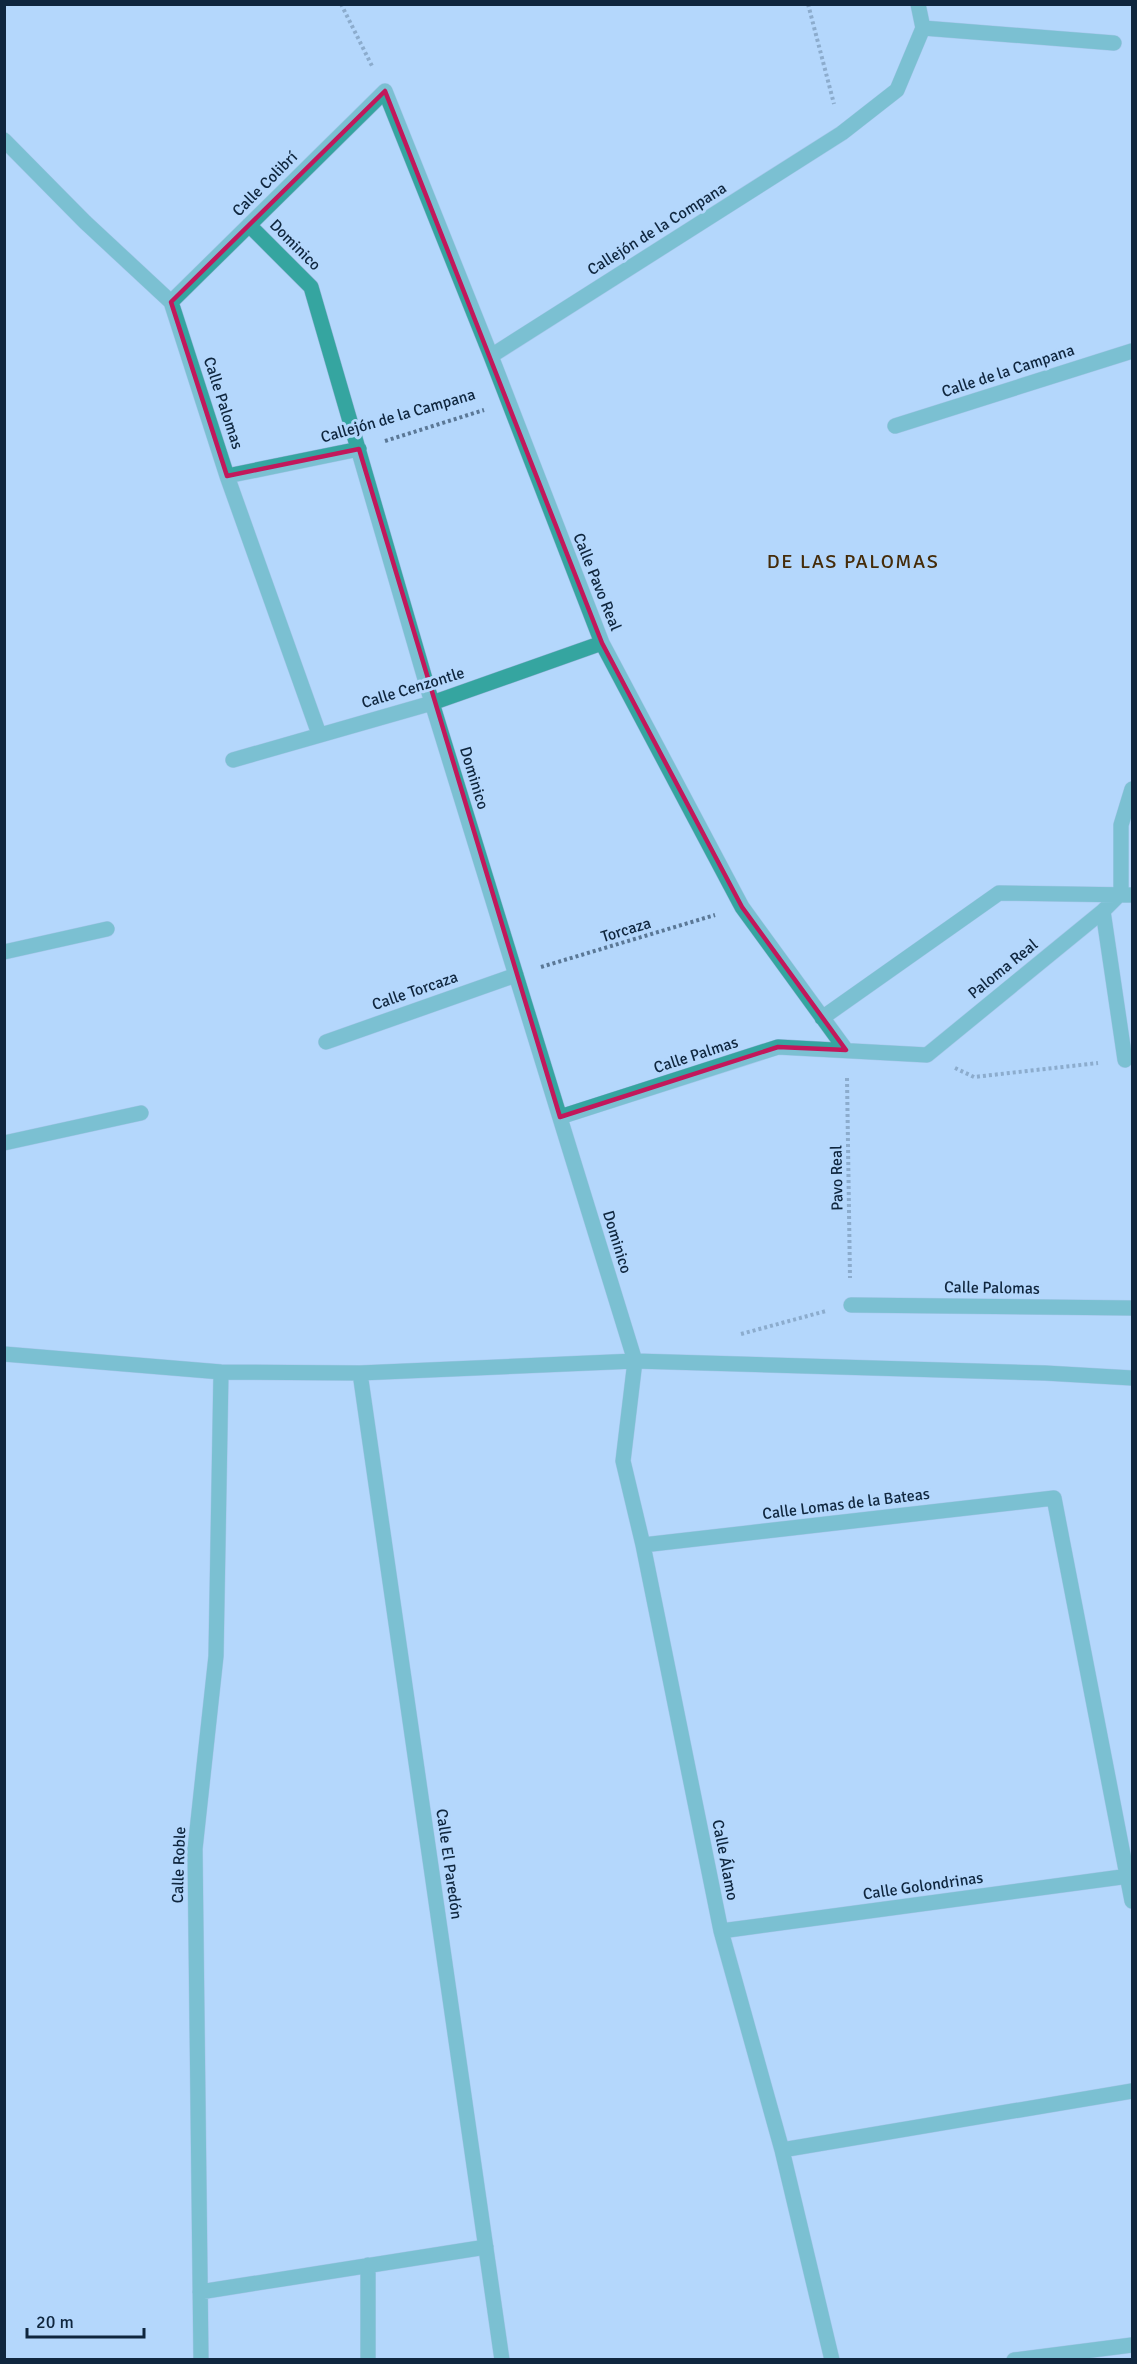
<svg xmlns="http://www.w3.org/2000/svg" width="1137" height="2364" viewBox="0 0 1137 2364" font-family="Signika,sans-serif">
  <style>
    .lines { fill: none; stroke-linecap: round; stroke-linejoin: round }
    .minor-casing { stroke: #93b4d6; stroke-width: 16 }
    .path { stroke: #5b7896; stroke-width: 4; stroke-dasharray: 3 3; stroke-linecap: butt }
    .minor { stroke: #35a5a0; stroke-width: 15 }
    .marked { fill: none; stroke: #c2185b; stroke-width: 4.5; stroke-linejoin: round }
    .labels { text-anchor: middle; dominant-baseline: central; stroke-width: 6; stroke-linejoin: round; paint-order: stroke }
    .street-label { font-size: 16px; fill: #0f263e; stroke: #b4d7fc }
    .quarter-label { font-size: 20px; letter-spacing: 1.5px; fill: #452c0a; stroke: #b4d7fc }
  </style>
  <rect width="100%" height="100%" fill="#b4d7fc"/>
  <g class="lines">
    <defs>
      <path id="minor" d="M 923,28 L 1114,43
        M 4,140 L 85,222 L 171,302 L 227,476 L 319,734
        M 249,225 L 311,287 L 432,703 L 635,1361 L 623,1461 L 643,1545 L 721,1931 L 782,2150 L 832,2360
        M 171,302 L 385,91 L 491,356 L 602,643 L 742,907 L 846,1050
        M 491,356 L 842,133 L 897,90 L 923,28 L 918,4
        M 895,426 L 1132,351
        M 227,476 L 359,449
        M 233,760 L 432,703 L 602,643
        M 1103,911 L 1125,1060
        M 4,952 L 107,929
        M 822,1018 L 999,893 L 1132,895
        M 326,1042 L 516,975
        M 560,1117 L 778,1047 L 927,1055 L 1103,911 L 1121,893 L 1121,825 L 1132,789
        M 4,1143 L 141,1113
        M 851,1305 L 1132,1308
        M 4,1354 L 221,1372 L 360,1373 L 635,1361 L 1045,1373 L 1132,1378
        M 360,1373 L 502,2360
        M 643,1545 L 1054,1498 L 1132,1901
        M 721,1931 L 1129,1876
        M 782,2150 L 1132,2091
        M 368,2265 L 368,2360
        M 200,2292 L 486,2247
        M 201,2360 L 195,1849 L 216,1656 L 221,1372
        M 1014,2360 L 1132,2345"/>
    </defs>
    <use href="#minor" class="minor-casing"/>
    <path class="path" d="M 341,4 L 372,66
      M 808,4 L 834,104
      M 385,441 L 484,410
      M 541,967 L 715,915
      M 955,1068 L 974,1077 L 1098,1063
      M 847,1078 L 850,1278
      M 741,1334 L 826,1311"/>
    <use href="#minor" class="minor"/>
  </g>
  <path d="M0 0H1137V2364H0ZM 385,91 L 602,643 L 742,907 L 846,1050 L 778,1047 L 560,1117 L 359,449 L 227,476 L 171,302 Z" fill="#b4d7fc" fill-opacity=".55" fill-rule="evenodd"/>
  <path class="marked" d="M 385,91 L 602,643 L 742,907 L 846,1050 L 778,1047 L 560,1117 L 359,449 L 227,476 L 171,302 Z"/>
  <g class="labels">
    <g class="street-label">
      <text transform="translate(265 184) rotate(-45)">Calle Colibrí</text>
      <text transform="translate(657 229) rotate(-32)">Callejón de la Compana</text>
      <text transform="translate(295 245) rotate(45)">Dominico</text>
      <text transform="translate(1008 371) rotate(-18)">Calle de la Campana</text>
      <text transform="translate(223 403) rotate(72)">Calle Palomas</text>
      <text transform="translate(398 416) rotate(-16)">Callejón de la Campana</text>
      <text transform="translate(597 582) rotate(68)">Calle Pavo Real</text>
      <text transform="translate(413 688) rotate(-17)">Calle Cenzontle</text>
      <text transform="translate(474 778) rotate(73)">Dominico</text>
      <text transform="translate(626 930) rotate(-17)">Torcaza</text>
      <text transform="translate(1003 969) rotate(-39)">Paloma Real</text>
      <text transform="translate(415 991) rotate(-19)">Calle Torcaza</text>
      <text transform="translate(696 1055) rotate(-18)">Calle Palmas</text>
      <text transform="translate(837 1178) rotate(-91)">Pavo Real</text>
      <text transform="translate(617 1242) rotate(73)">Dominico</text>
      <text transform="translate(992 1288) rotate(1)">Calle Palomas</text>
      <text transform="translate(846 1504) rotate(-7)">Calle Lomas de la Bateas</text>
      <text transform="translate(725 1860) rotate(79)">Calle Álamo</text>
      <text transform="translate(449 1864) rotate(82)">Calle El Paredón</text>
      <text transform="translate(179 1865) rotate(-88)">Calle Roble</text>
      <text transform="translate(923 1886) rotate(-8)">Calle Golondrinas</text>
    </g>
    <g class="quarter-label">
      <text x="853" y="561">DE LAS PALOMAS</text>
    </g>
  </g>
  <rect width="1137" height="2364" fill="none" stroke="#0f263e" stroke-width="12"/>
  <path d="M27 2328v9h117v-9" fill="none" stroke="#0f263e" stroke-width="3"/>
  <text x="36" y="2328" font-size="18" fill="#0f263e" stroke="#b4d7fc" stroke-width="4.5" paint-order="stroke">20 m</text>
</svg>
